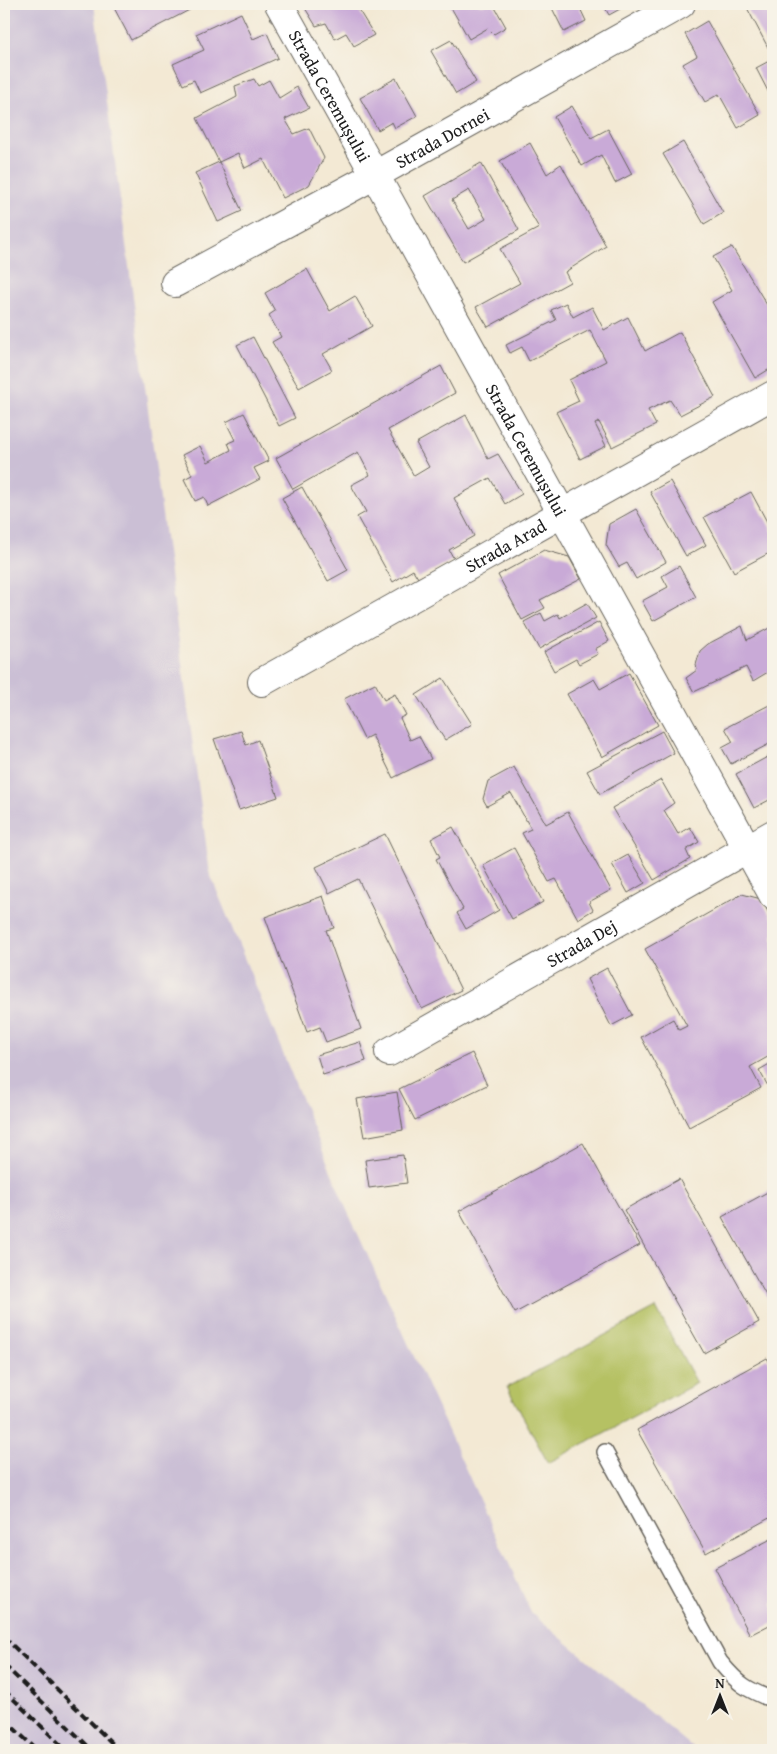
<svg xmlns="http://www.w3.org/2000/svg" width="777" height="1754" viewBox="0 0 777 1754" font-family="'Gentium Book Plus',serif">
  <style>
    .industrial { fill: #cbbfd5 }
    .green { fill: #b5c163; stroke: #686e40 }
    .building { fill: #c9aad7; fill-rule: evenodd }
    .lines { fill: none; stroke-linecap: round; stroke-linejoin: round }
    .service-casing { stroke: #67645c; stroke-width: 18 }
    .minor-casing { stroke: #67645c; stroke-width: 30 }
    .service { stroke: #fff; stroke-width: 15 }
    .minor { stroke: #fff; stroke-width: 28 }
    .rail { stroke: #1c1c1c; stroke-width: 4; stroke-dasharray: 8 4; stroke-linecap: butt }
    .labels { text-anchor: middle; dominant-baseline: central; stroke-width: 4.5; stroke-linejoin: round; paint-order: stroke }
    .street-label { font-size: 18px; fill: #1c1c1c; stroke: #f7f3e8 }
  </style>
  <rect width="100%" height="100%" fill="#f7f3e8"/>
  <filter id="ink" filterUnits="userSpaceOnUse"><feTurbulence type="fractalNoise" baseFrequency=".02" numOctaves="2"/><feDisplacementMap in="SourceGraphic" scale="10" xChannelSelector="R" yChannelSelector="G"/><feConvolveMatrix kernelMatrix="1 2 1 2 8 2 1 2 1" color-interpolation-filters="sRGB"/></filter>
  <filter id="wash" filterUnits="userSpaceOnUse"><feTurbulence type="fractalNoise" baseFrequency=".0096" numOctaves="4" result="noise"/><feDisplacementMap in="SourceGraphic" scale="20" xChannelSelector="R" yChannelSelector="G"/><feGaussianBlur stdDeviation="1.12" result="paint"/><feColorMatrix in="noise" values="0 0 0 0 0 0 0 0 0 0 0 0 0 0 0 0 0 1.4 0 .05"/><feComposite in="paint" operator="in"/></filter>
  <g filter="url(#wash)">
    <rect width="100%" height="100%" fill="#f3e9d4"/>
    <path class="industrial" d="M 4,4 L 94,4 L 210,874 L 346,1208 L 532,1614 L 696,1750 L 4,1750 Z"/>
    <path class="green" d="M 656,1308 L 697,1383 L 548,1463 L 507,1387 Z"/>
    <g id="blocks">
      <path class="building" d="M 112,4 L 201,4 L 131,40 Z
        M 313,4 L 355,4 L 374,35 L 354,46 L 346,33 L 335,39 L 326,23 L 316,26 L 305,8 Z
        M 449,4 L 479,4 L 479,5 L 493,4 L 506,27 L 494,34 L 488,28 L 469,39 Z
        M 550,4 L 578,4 L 586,21 L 564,32 Z
        M 603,4 L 629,4 L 609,15 Z
        M 745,4 L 772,4 L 773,57 Z
        M 241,13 L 253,39 L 267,33 L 278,58 L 200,93 L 194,80 L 183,85 L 173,64 L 204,50 L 196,34 Z
        M 707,21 L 760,115 L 738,128 L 719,94 L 705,102 L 683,64 L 697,56 L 685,34 Z
        M 451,40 L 476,82 L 456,94 L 431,51 Z
        M 771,60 L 773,64 L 773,101 L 756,68 Z
        M 396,78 L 417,116 L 395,128 L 392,122 L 378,130 L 360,98 Z
        M 254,79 L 258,86 L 269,80 L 279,98 L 297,87 L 309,108 L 285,119 L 294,134 L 309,128 L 324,158 L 309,185 L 283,198 L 263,159 L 245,168 L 238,153 L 219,162 L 197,118 L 237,97 L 235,86 Z
        M 572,106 L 591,138 L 608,129 L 632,174 L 615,183 L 601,155 L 582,166 L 554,117 Z
        M 683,142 L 723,213 L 704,224 L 663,154 Z
        M 530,143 L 547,174 L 561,164 L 606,246 L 565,272 L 570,282 L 488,327 L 476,307 L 520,283 L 500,249 L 539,228 L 500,161 Z
        M 219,162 L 242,211 L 218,222 L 195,173 Z
        M 481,163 L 519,230 L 463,262 L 425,196 ZM 469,190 L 486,219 L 469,229 L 452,200 Z
        M 732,247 L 773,315 L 773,367 L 755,378 L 712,302 L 732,290 L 713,257 Z
        M 307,269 L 330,311 L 355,296 L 372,326 L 323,354 L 332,370 L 299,388 L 272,342 L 281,337 L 269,315 L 275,311 L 265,293 Z
        M 566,303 L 573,317 L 592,307 L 604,330 L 628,317 L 645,351 L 680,332 L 715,397 L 680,415 L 670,400 L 648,410 L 656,425 L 612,447 L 599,422 L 595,424 L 606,446 L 580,459 L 556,412 L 579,401 L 569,380 L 606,361 L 590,330 L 529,361 L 522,347 L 510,353 L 506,345 L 556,320 L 551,310 Z
        M 253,337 L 295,418 L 279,426 L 237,345 Z
        M 441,366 L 455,393 L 388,430 L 414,476 L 429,467 L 416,443 L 466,415 L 488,459 L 498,454 L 522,494 L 505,504 L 490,478 L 454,498 L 474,536 L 449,550 L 454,559 L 418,578 L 413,570 L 393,582 L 357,517 L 366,512 L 351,485 L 370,475 L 358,452 L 293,489 L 276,458 Z
        M 244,413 L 269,461 L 254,468 L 260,479 L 208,506 L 204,497 L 195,501 L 184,479 L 192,475 L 182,455 L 200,446 L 208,462 L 231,450 L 228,443 L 235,440 L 226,422 Z
        M 670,481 L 706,545 L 686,556 L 650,492 Z
        M 302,487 L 348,570 L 328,581 L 282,498 Z
        M 751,492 L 773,533 L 773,551 L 734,572 L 704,517 Z
        M 636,509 L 666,562 L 636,579 L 627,563 L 619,567 L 606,545 L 609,524 Z
        M 544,550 L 569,557 L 581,579 L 540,600 L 545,608 L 522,620 L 498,575 Z
        M 679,566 L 696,597 L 653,621 L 642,601 L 668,587 L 662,576 Z
        M 587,603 L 596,618 L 539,649 L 524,622 L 541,613 L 545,621 L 558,614 L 560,618 Z
        M 599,622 L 609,641 L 595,649 L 598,654 L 579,664 L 576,659 L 554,671 L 544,652 Z
        M 742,626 L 747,640 L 773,626 L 773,669 L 753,681 L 746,667 L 694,692 L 686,678 L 697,670 L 696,665 L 700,651 L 708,644 Z
        M 629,673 L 658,725 L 602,757 L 567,694 L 594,679 L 600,689 Z
        M 443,678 L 472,724 L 445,740 L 416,695 Z
        M 375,683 L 384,700 L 395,694 L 406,715 L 400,718 L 410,740 L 419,736 L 431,759 L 393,778 L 372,735 L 364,739 L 344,699 Z
        M 773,703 L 773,742 L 731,764 L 722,748 L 733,742 L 725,728 Z
        M 241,731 L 246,745 L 258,740 L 278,797 L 239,810 L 214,739 Z
        M 662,731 L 674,753 L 600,794 L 587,771 Z
        M 773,754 L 773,798 L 754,808 L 736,774 Z
        M 514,767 L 546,824 L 568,812 L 611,890 L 589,902 L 593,910 L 578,919 L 556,879 L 549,882 L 522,833 L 531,829 L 511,793 L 487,806 L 483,799 L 488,781 Z
        M 661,780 L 674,803 L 664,810 L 678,834 L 690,827 L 699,842 L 686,850 L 690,859 L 654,880 L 612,808 Z
        M 453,827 L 499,910 L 466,929 L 457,913 L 463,909 L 436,859 L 440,857 L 431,839 Z
        M 385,834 L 461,990 L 422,1009 L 358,879 L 329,893 L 316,867 Z
        M 514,848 L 543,902 L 512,919 L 483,865 Z
        M 628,855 L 645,883 L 628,893 L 612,864 Z
        M 742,894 L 761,899 L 773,921 L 773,1054 L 750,1067 L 761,1088 L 689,1127 L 641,1037 L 673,1019 L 679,1030 L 687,1026 L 645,949 Z
        M 323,896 L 334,928 L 326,930 L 361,1029 L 326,1042 L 320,1027 L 307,1032 L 265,917 Z
        M 607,968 L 632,1015 L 611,1026 L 587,979 Z
        M 360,1042 L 366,1061 L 323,1075 L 317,1055 Z
        M 472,1053 L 487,1085 L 415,1120 L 399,1089 Z
        M 773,1062 L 773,1095 L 759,1070 Z
        M 397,1092 L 403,1130 L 364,1137 L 357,1099 Z
        M 583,1143 L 640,1245 L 515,1313 L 459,1211 Z
        M 403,1155 L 407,1183 L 369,1188 L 365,1160 Z
        M 679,1179 L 759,1322 L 704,1353 L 624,1210 Z
        M 773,1189 L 773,1308 L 722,1217 Z
        M 767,1358 L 773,1368 L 773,1516 L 706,1553 L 637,1430 Z
        M 773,1538 L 773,1623 L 750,1635 L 715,1568 Z"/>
    </g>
  </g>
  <g filter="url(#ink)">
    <use href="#blocks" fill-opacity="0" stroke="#67645c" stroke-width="1"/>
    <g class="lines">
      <defs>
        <path id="service" d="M 605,1452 L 720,1662 C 739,1685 746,1689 773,1700"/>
        <g id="minor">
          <path id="s1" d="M 279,4 L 375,175 L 773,895"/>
          <path id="s2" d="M 175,283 L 375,175 L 681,4"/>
          <path id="s3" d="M 262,682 L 773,395"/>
          <path id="s4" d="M 389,1052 L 773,834"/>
        </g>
      </defs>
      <use href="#service" class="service-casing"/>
      <use href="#minor" class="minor-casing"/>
      <use href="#service" class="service"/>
      <use href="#minor" class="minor"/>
      <path class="rail" d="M 4,1637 L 119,1750
        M 4,1665 L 92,1750
        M 4,1690 L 66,1750
        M 4,1719 L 37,1750"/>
    </g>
  </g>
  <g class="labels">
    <g class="street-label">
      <text stroke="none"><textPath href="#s1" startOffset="105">Strada Ceremușului</textPath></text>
      <text stroke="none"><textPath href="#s2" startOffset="304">Strada Dornei</textPath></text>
      <text stroke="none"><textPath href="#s1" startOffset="510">Strada Ceremușului</textPath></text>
      <text stroke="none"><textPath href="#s3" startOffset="279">Strada Arad</textPath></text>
      <text stroke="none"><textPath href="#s4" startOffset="221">Strada Dej</textPath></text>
    </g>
  </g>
  <rect width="777" height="1754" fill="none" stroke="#f7f3e8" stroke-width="20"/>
  <g transform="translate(720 1696)" stroke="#f7f3e8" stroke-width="4" paint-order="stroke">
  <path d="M0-4L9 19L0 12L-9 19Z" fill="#1c1c1c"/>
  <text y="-8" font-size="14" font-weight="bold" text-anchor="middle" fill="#1c1c1c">N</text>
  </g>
</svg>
